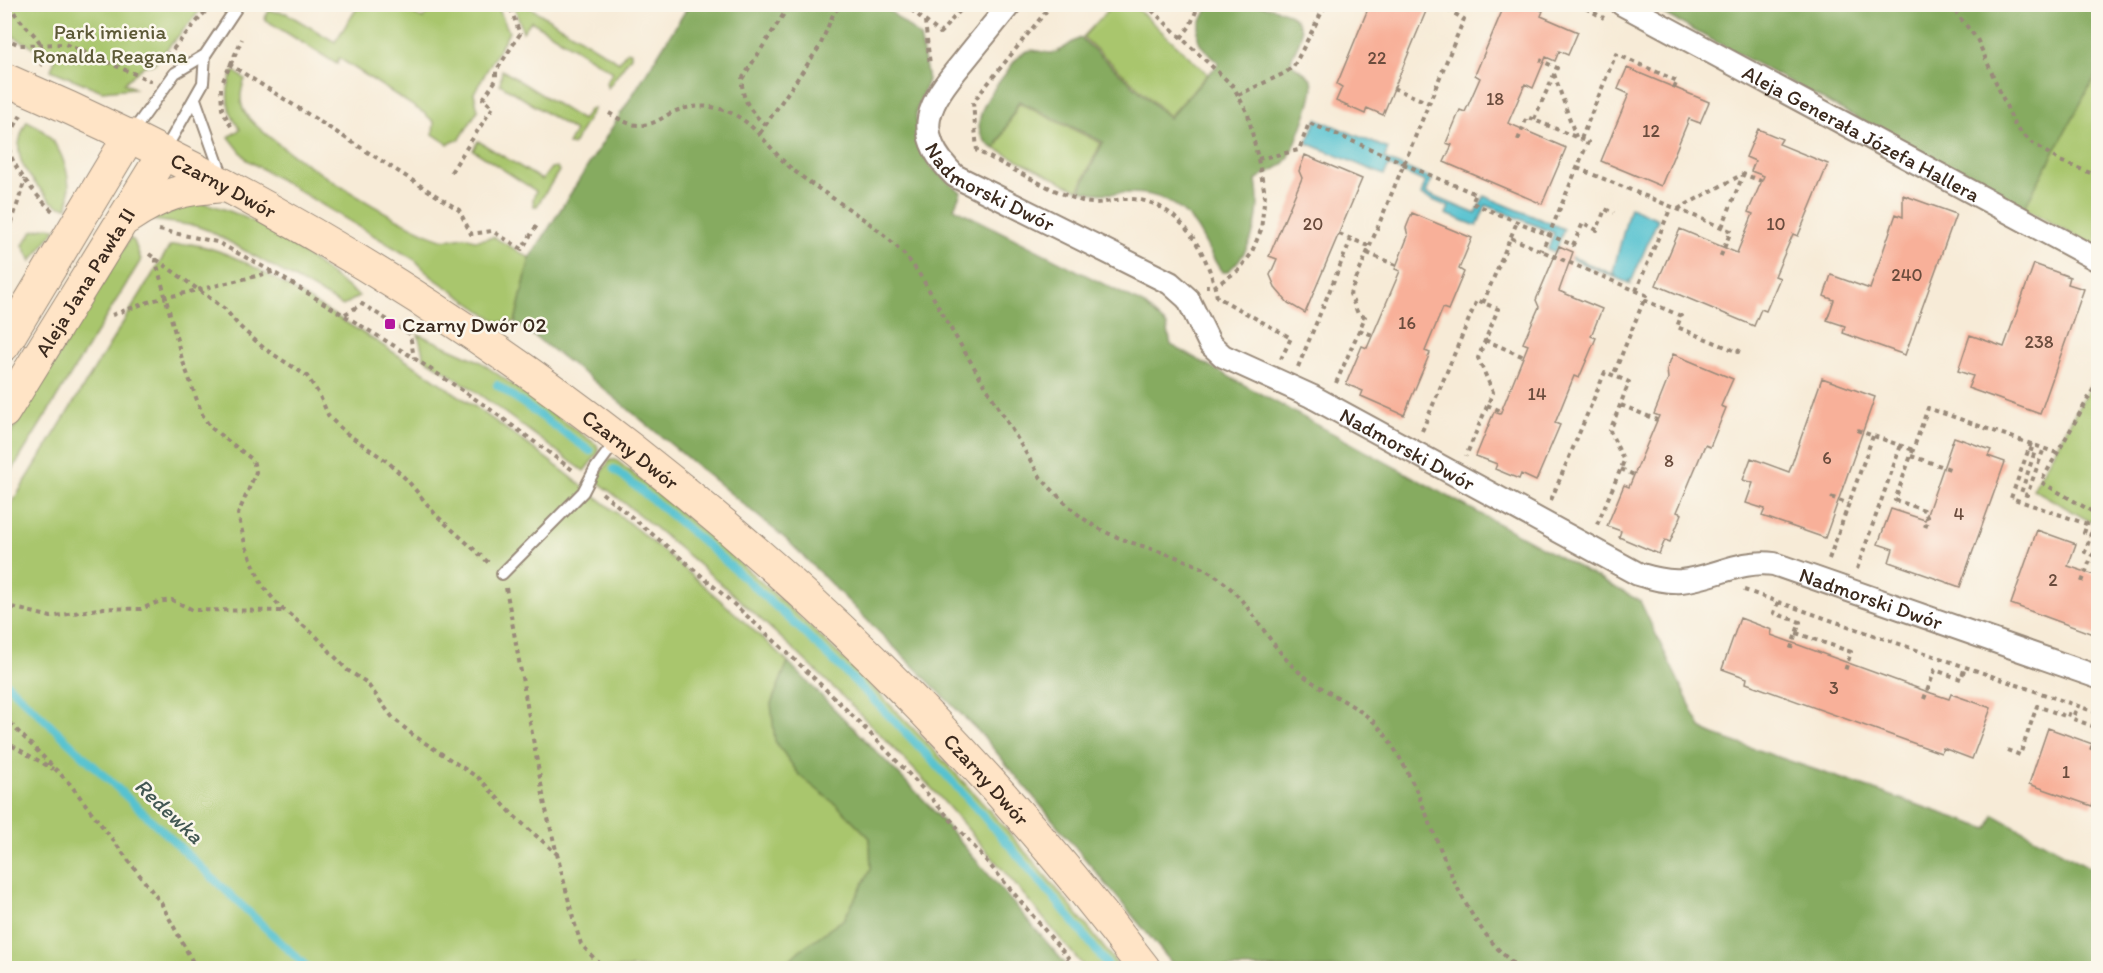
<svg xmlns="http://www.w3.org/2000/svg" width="2103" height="973" viewBox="0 0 2103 973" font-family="Itim,sans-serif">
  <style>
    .green { fill: #a9c66d; stroke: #727846; stroke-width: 1.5 }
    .forest { fill: #86ab60; stroke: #606a3f; stroke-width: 1.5 }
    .water { fill: #56c2d0; stroke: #487677; stroke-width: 1.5 }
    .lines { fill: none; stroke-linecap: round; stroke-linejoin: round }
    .stream { stroke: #56c2d0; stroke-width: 8 }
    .building { fill: #f8b099 }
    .lane-casing { stroke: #998a7a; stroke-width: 14 }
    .street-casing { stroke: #998a7a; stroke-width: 26 }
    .secondary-casing { stroke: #998a7a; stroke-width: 34 }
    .path { stroke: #998a7a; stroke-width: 4; stroke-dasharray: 4.5 4.5; stroke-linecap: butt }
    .lane { stroke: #fff; stroke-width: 10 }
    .street { stroke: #fff; stroke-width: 22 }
    .secondary { stroke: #ffe4c6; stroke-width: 32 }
    .poi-dot { fill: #b5179e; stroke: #fbf7ec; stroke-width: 2 }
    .labels { text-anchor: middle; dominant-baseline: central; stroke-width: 5; stroke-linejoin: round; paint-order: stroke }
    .number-label { font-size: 18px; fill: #6a4c3d }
    .park-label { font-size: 21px; fill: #5c5936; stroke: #fbf7ec }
    .street-label { font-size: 21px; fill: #3b2a1e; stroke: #fbf7ec }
    .poi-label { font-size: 21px; fill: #3b2a1e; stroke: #fbf7ec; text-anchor: start }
    .water-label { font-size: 22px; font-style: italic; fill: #435853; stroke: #fbf7ec }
  </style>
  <rect width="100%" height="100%" fill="#fbf7ec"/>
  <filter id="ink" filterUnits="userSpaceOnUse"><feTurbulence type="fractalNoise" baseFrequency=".0167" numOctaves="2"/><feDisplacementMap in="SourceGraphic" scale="12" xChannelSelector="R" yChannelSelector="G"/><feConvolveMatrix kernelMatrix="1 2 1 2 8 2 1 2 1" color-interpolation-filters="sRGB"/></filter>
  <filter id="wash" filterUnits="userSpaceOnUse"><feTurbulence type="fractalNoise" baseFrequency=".008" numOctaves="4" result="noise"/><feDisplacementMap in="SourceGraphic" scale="24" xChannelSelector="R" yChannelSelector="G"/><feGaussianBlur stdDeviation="1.35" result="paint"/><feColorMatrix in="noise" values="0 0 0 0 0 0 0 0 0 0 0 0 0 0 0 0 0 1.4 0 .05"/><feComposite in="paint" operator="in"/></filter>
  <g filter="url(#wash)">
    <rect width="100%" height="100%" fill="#f7ebd7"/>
    <path class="green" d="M 4,5 L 5,4 L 205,5 L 154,64 L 144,66 L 124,83 L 134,88 L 102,91 L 51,70 L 55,59 L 5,32 Z
      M 359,5 L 400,5 L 423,19 L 432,5 L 497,5 L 509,32 L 474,93 L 478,110 L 460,139 L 448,144 L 433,134 L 434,122 L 424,113 L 339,58 L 337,64 L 264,19 L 269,11 L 286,13 L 335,42 Z
      M 514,5 L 526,5 L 619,62 L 627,51 L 631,52 L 631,56 L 608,88 L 606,83 L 613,72 L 531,21 L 523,32 Z
      M 1113,5 L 1133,5 L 1208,74 L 1169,116 L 1083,37 Z
      M 502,70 L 582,120 L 590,109 L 594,108 L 573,145 L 568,144 L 575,131 L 500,84 Z
      M 234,71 L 245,79 C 240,92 238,105 248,117 C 275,149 400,226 441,239 C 449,241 455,238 463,237 C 468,236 471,240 476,240 C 481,240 488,238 494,237 L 530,258 L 515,322 L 498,322 L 432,277 L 415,260 L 247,160 L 229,137 L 240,129 C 227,112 223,91 234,71 Z
      M 2098,71 L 2098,249 L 2024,208 Z
      M 1019,103 L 1101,143 L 1078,190 L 996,149 Z
      M 27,121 C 60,136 73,172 68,207 L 59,206 L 52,202 C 27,174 7,157 27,121 Z
      M 478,141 L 542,180 L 551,168 L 557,167 L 559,171 L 537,206 L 534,206 L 533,199 L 536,191 L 473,150 Z
      M 196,202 C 259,212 309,259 359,296 L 343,306 L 210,231 L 196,226 L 152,220 Z
      M 47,227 L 57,228 L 31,261 L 23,245 L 33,231 Z
      M 130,238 L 134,241 L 141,260 L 5,482 L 5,443 Z
      M 191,244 C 238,251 283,285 324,309 C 491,409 646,528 788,662 L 771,704 L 839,807 L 870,838 L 871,869 L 844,919 L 800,950 L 781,968 L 5,968 L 4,516 L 170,246 Z
      M 418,334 L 479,361 L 597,445 L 599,452 L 584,471 L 468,386 L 424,358 Z
      M 2098,372 L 2098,526 L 2033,489 Z
      M 610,460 L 616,460 C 804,608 974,779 1120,968 L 1085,968 C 1035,909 987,849 935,792 C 832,680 718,576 598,482 L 600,474 Z"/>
    <path class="forest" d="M 689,5 L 883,5 L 920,37 L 928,80 L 916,112 L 917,141 L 930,166 L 961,192 L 954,208 L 1143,304 L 1167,326 L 1171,345 L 1640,601 L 1701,728 L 1711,734 L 1988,829 L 1994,815 L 2098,872 L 2098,968 L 1176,968 L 982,735 L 787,540 L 594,381 L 515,322 L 530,258 Z
      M 1209,5 C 1230,4 1300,0 1301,32 C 1302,43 1291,52 1291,63 C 1297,70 1308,72 1312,81 C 1317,92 1294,149 1287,160 C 1279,171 1266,171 1256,180 C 1262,212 1254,251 1227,272 C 1222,272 1223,273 1220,269 C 1206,249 1201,227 1182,211 C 1145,180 1116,201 1080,190 L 1103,142 L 1019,101 L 995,149 C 961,130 990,93 1006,73 C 1011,66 1017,56 1025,52 C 1034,47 1043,54 1052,53 C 1063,51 1071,41 1081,38 L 1169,118 L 1219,63 C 1192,40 1193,36 1209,5 Z
      M 1647,5 L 2098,5 L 2098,71 L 2024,208 Z
      M 788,662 L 925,801 L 1069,968 L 781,968 L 800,950 L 844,919 L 871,869 L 870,838 L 839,807 L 800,776 L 775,741 L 771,704 Z"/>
    <path class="water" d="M 1317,119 L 1388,149 L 1384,159 L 1432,179 L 1426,193 L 1476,214 L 1484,196 L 1564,229 L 1556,250 L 1617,276 L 1613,272 L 1630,207 L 1658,219 L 1632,280 L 1629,280 L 1631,284 L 1548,249 L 1554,233 L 1486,205 L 1477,226 L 1446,214 L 1449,207 L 1421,195 L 1425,182 L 1389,166 L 1384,175 L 1307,143 Z"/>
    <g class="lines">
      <path class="stream" d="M 497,385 L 590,451
        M 614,469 C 798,614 966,783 1110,968
        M 4,681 L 308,968"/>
    </g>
    <g id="blocks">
      <path class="building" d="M 1370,4 L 1429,4 L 1383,115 L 1367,108 L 1365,114 L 1336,101 L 1342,87 L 1337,84 Z
        M 1505,4 L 1527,4 L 1543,11 L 1541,16 L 1578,32 L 1568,55 L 1559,51 L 1555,61 L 1546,57 L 1533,88 L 1525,84 L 1508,123 L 1566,148 L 1542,204 L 1444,162 L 1452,145 L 1446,143 L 1460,110 L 1465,112 L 1480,78 L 1475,75 Z
        M 1627,68 L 1709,102 L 1700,123 L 1689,119 L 1661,186 L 1601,161 L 1629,94 L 1618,89 Z
        M 1758,129 L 1782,139 L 1779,144 L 1828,164 L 1798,236 L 1793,234 L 1775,276 L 1780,278 L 1766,311 L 1761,309 L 1754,326 L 1656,285 L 1680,229 L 1737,253 L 1753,214 L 1748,212 L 1764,176 L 1751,171 L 1755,161 L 1746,157 Z
        M 1305,155 L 1362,179 L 1305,313 L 1288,303 L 1276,289 L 1270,275 L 1277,259 L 1269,256 L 1302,178 L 1299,171 Z
        M 1903,195 L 1956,214 L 1905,355 L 1843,333 L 1845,326 L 1827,320 L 1834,300 L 1824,296 L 1831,275 L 1870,289 L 1896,214 L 1903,217 Z
        M 1412,213 L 1472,238 L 1459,269 L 1464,272 L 1448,310 L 1443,308 L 1425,351 L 1430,353 L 1404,415 L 1361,396 L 1363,391 L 1346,384 L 1362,346 L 1367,348 L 1400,271 L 1395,269 L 1408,236 L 1406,228 Z
        M 1559,246 L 1573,252 L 1559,291 L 1602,309 L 1591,336 L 1596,338 L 1579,378 L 1574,376 L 1555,423 L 1560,425 L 1536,481 L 1521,474 L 1519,479 L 1495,469 L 1497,464 L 1476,456 L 1494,412 L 1500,414 L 1528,345 L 1523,343 L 1539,307 L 1536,300 Z
        M 2034,264 L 2070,277 L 2068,284 L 2084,289 L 2040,414 L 1968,388 L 1973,376 L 1958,371 L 1970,335 L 2004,347 Z
        M 1673,354 L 1733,379 L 1721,406 L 1726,408 L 1710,447 L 1705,445 L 1677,512 L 1682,514 L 1670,542 L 1665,540 L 1659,554 L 1619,537 L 1621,531 L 1607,526 L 1624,485 L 1629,487 L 1659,416 L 1654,414 L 1668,379 L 1667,369 Z
        M 1822,378 L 1875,397 L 1825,538 L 1762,516 L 1765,509 L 1746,503 L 1753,483 L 1743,480 L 1751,458 L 1789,472 Z
        M 1954,437 L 1991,450 L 1988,456 L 2005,462 L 1960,587 L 1889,562 L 1893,549 L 1878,544 L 1891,509 L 1925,520 Z
        M 2037,530 L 2076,544 L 2068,566 L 2098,576 L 2098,636 L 2011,604 Z
        M 1740,618 L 1772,630 L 1771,635 L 1931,693 L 1949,699 L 1951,694 L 1991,708 L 1972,759 L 1943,748 L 1941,753 L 1746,683 L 1747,678 L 1722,669 Z
        M 2048,728 L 2098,746 L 2098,802 L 2094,801 L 2092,806 L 2029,784 Z"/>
    </g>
  </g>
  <g filter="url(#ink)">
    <use href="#blocks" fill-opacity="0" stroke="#998a7a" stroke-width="1.5"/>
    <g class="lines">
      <defs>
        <path id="lane" d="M 195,99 L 223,178
          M 131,134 L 175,73 L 205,55 L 239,4
          M 165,150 L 203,83 L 205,55
          M 502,574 L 583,492 L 595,469 L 616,441"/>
        <g id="street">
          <path id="s1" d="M 1010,4 C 994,24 978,43 963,62 C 928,104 910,132 955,176 L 1170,283 L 1188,299 L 1210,344 L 1223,356 L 1311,396 L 1638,574 C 1652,578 1666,582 1681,581 C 1713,578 1741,559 1774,564 L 2098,677"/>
          <path id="s2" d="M 1622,4 L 2098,260"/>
        </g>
        <g id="secondary">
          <path id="s3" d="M 4,79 C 453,271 850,579 1144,968"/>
          <path d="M 127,218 C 164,193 181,189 226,186"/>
          <path d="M 4,345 L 130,135"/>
          <path id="s4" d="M 4,412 L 164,153"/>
        </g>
      </defs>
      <use href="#lane" class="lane-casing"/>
      <use href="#street" class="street-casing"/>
      <use href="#secondary" class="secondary-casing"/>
      <path class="path" d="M 10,4 C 19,29 51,36 41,66
        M 904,4 L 940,33 L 966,4
        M 1052,4 L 973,102 L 977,151 C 1010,167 1050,191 1085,202 C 1098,206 1116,198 1130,199 C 1179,200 1209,254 1217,297 L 1291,338 L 1281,359
        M 1145,4 L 1233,86 L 1248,114 L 1258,159 L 1265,194 L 1261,230 L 1251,254 L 1239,270 L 1215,286 L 1206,286
        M 1578,4 L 1604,18
        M 1949,4 L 1977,39 L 2015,126 L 2031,142 L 2060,161 L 2098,176
        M 925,21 L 930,65
        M 4,38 L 20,45 L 65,44 L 151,81
        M 1181,38 L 1190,26 L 1199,4
        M 167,56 L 212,4
        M 229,64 L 459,210 L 471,234 L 492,231 L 522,249 L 537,225
        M 1554,74 L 1576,137
        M 223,81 L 242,39
        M 221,88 L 222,109 L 233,130
        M 1393,88 L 1429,103
        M 1238,95 L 1285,73 L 1294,66 L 1326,4
        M 609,113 C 618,118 628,125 638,125 C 652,126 660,119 671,113 C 688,105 711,104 729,112 C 757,124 769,150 792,169 C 831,201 881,223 912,264 C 928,285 940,311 954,334 C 983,382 1012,430 1041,478 C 1058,496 1076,516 1098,528 C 1132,547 1174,552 1208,571 C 1249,595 1264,641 1298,671 C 1324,694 1362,705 1383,732 C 1438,806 1443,909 1519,968
        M 21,115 C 16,124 9,135 9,146 C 8,163 41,202 54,212
        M 1534,119 L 1557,68 L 1540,60
        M 766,125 C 751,113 741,99 742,79 L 787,9 L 812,4
        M 760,133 L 820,46 L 834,12 L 844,4
        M 4,134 L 12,133
        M 1581,139 L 1616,54 L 1677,81 L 1674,88
        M 1518,140 L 1527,117 L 1588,142 L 1542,251
        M 1258,159 L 1299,150 L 1309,123 L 1404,163
        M 1403,164 L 1476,194 L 1472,203 L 1573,245 L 1583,223 L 1597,230 L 1605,209 L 1614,213
        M 1577,168 L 1731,231 L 1720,258
        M 451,172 L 493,107 L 483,99 L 496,80 L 496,71 L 520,34 L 509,4
        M 1678,209 L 1743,174 L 1761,181
        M 1722,227 L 1743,175
        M 159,230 L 217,242 L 273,272 L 414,358 L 487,407 L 574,471
        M 1339,234 L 1369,246
        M 1511,238 L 1646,295 L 1613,376
        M 1367,253 L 1396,265
        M 149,254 L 225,309 L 239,326 L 265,349 L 307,376 L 319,394 L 329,417 L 346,433 L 388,462 L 408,481 L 436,515 L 489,563
        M 8,258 L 5,245 L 25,179
        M 155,258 L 182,359 L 202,414 L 210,427 L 253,460 L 256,472 L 238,514 L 245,544 L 262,585 L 279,606 L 316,636 L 347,670 L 366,682 L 393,718 L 413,735 L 480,779 L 514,816 L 557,854
        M 1636,291 L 1671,207
        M 1644,300 L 1681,316 L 1677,327 L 1738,352 L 1740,345
        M 1483,303 L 1517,222
        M 345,314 L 362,304 L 410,334 L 414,358
        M 112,315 L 151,301 L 273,272
        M 1359,330 L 1373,335
        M 1485,340 L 1524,357
        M 1298,367 L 1351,239
        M 2098,381 L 2041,482 L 2098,515
        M 1336,383 L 1365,317 L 1358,314 L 1350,294 L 1464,19 L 1437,4
        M 1487,405 L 1501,411
        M 1621,405 L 1657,420
        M 1857,430 L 1913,450
        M 1422,431 L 1477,300 L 1498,309 L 1478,358 L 1493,392 L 1466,456
        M 2031,443 L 2011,498 L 2087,524 L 2084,533 L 2091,535 L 2085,552 L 2098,557
        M 2029,449 L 2035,451 L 2021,493 L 2027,495 L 2044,448
        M 1911,456 L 1950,469
        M 1621,469 L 1634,475
        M 602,493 C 719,587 831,688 932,799 C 982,854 1029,912 1077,968
        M 1831,497 L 1849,504
        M 1551,500 L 1605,372 L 1629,382 L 1610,431 L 1624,461 L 1596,527
        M 1925,527 L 1928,519 L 1924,510 L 1895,500 L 1928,408 L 2057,453
        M 2091,535 L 2098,515
        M 1829,559 L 1873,436
        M 1857,569 L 1901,445
        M 2082,582 L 2092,555
        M 506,588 L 545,806 L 573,918 L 581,944 L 603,968
        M 1744,590 L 2098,713
        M 1778,602 L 1774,613 L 1800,622 L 1790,651
        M 4,605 L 51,617 L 104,608 L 141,609 L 158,602 L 172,600 L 193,610 L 286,611
        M 1796,633 L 1851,652 L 1845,671
        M 1924,699 L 1935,670 L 1961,679 L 1965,667
        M 2076,711 L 2073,719 L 2098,728
        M 4,717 L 70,784 L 161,903 L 196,968
        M 4,741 L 53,769
        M 2007,750 L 2020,755 L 2037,706 L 2068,717 L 2070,711 L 2075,713
        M 2091,750 L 2098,730"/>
      <use href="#lane" class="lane"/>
      <use href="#street" class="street"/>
      <use href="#secondary" class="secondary"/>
    </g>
  </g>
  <rect class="poi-dot" x="384" y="318" width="12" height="12" rx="3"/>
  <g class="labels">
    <g class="number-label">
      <text x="1377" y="58">22</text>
      <text x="1495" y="99">18</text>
      <text x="1651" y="131">12</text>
      <text x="1313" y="224">20</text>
      <text x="1776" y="224">10</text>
      <text x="1907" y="275">240</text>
      <text x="1407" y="323">16</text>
      <text x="2039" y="342">238</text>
      <text x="1537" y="394">14</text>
      <text x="1827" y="458">6</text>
      <text x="1669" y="461">8</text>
      <text x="1959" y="514">4</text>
      <text x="2053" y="580">2</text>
      <text x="1834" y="688">3</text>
      <text x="2066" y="772">1</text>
    </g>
    <g class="park-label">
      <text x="110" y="31">Park imienia<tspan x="110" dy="24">Ronalda Reagana</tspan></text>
    </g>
    <g class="street-label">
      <text stroke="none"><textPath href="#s2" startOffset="272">Aleja Generała Józefa Hallera</textPath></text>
      <text stroke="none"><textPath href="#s1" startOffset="242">Nadmorski Dwór</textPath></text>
      <text stroke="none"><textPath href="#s3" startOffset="244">Czarny Dwór</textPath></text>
      <text stroke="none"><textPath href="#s4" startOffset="153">Aleja Jana Pawła II</textPath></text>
      <text stroke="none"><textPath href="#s1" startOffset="746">Nadmorski Dwór</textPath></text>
      <text stroke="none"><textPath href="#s3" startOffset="730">Czarny Dwór</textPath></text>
      <text stroke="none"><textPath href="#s1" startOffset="1250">Nadmorski Dwór</textPath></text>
      <text stroke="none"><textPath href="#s3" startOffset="1216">Czarny Dwór</textPath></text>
    </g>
    <g class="poi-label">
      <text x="402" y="324">Czarny Dwór 02</text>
    </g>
    <g class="water-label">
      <text transform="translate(169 811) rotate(43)">Redewka</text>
    </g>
  </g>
  <rect width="2103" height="973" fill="none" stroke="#fbf7ec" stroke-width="24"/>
</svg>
